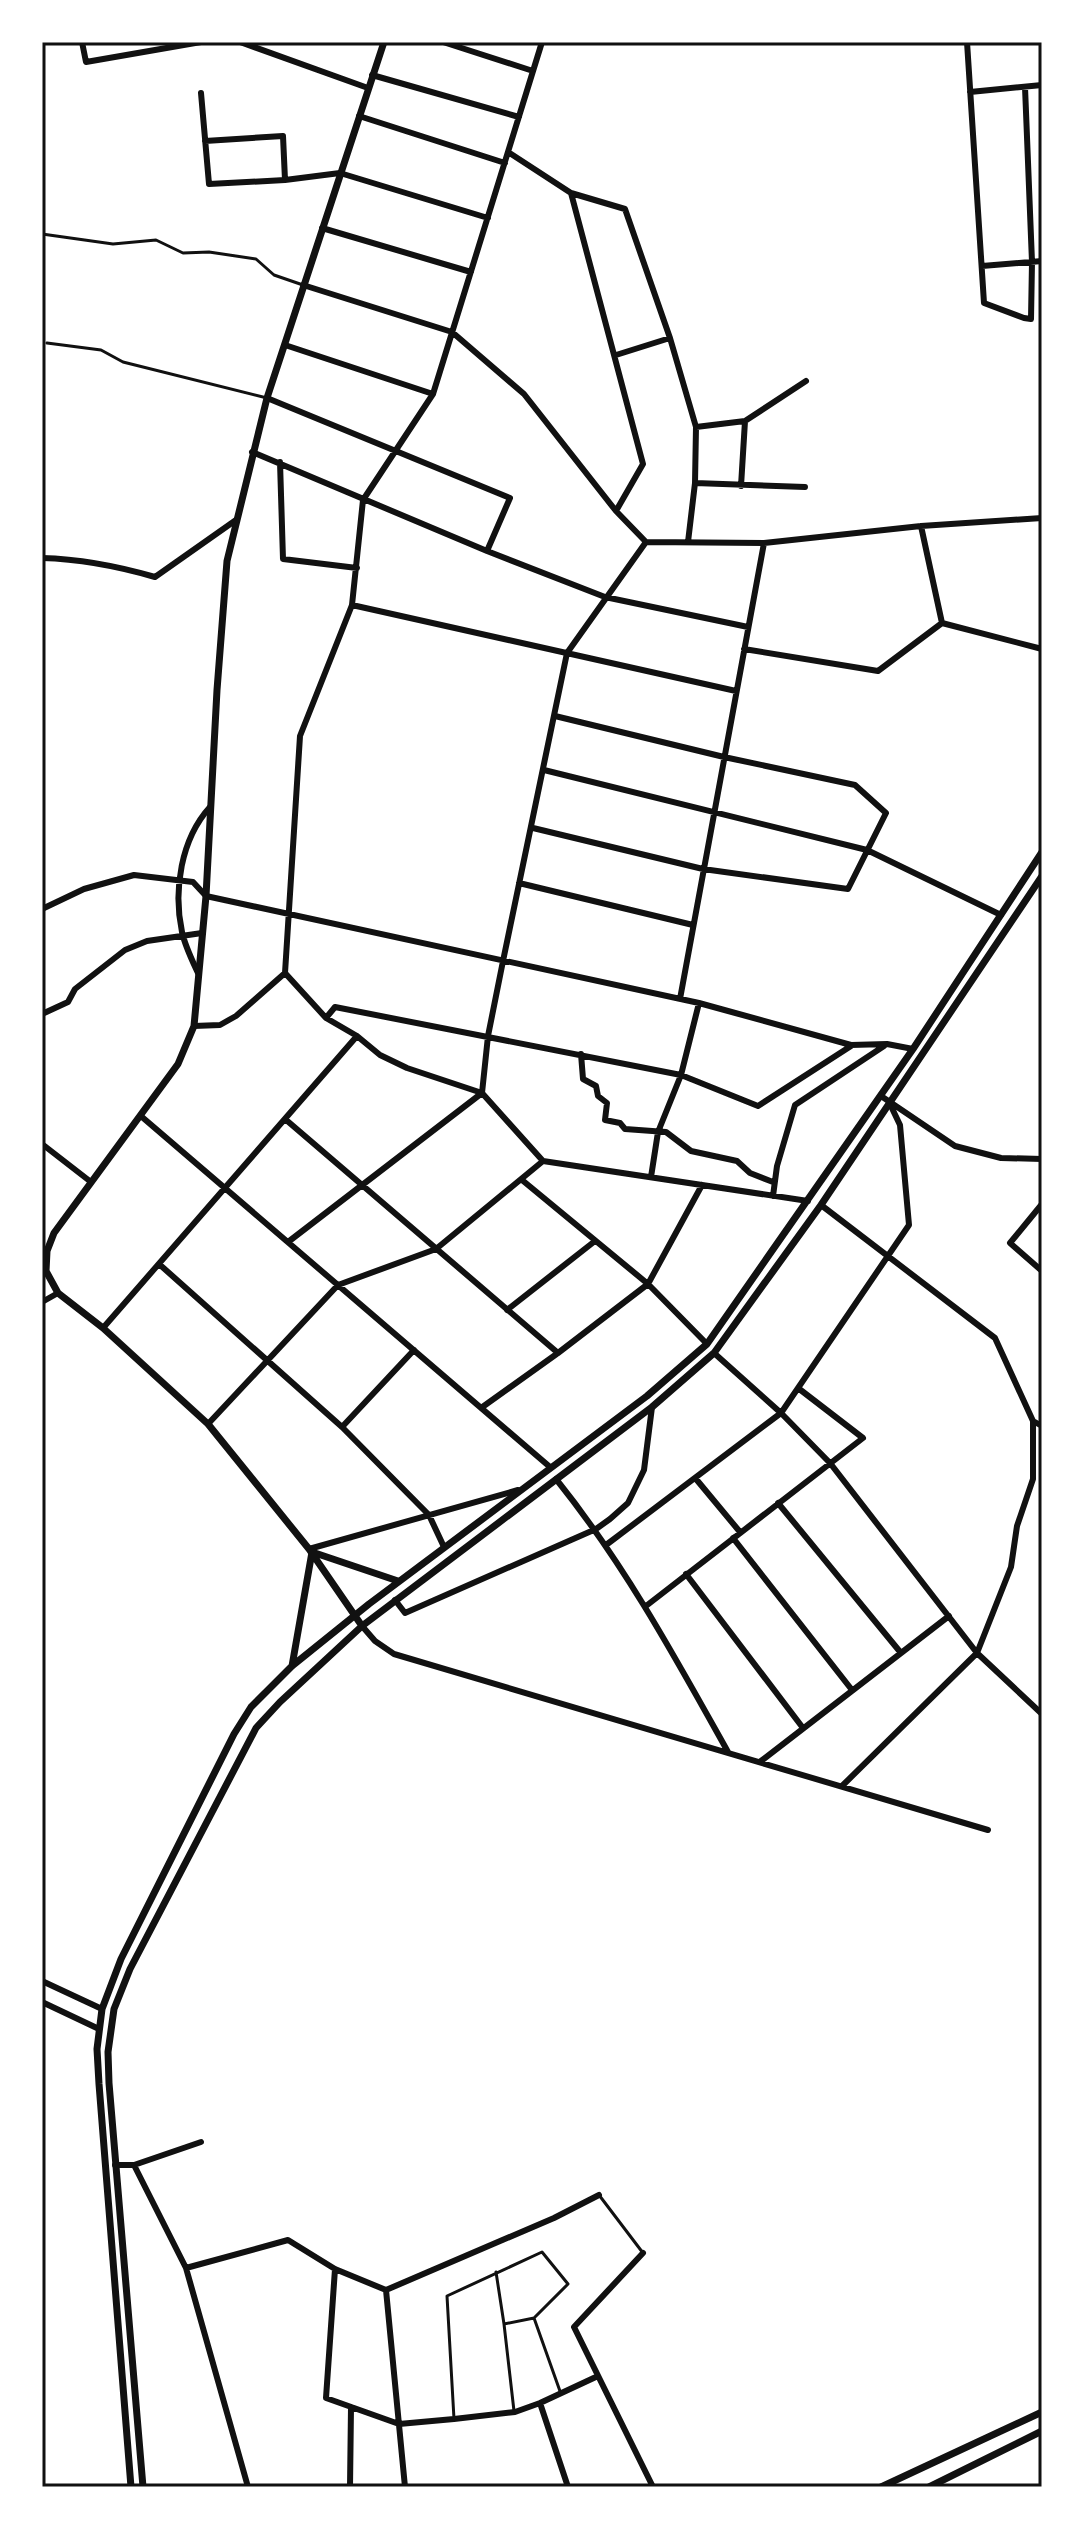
<svg xmlns="http://www.w3.org/2000/svg" width="1084" height="2529" viewBox="0 0 1084 2529" font-family="'Asap Condensed',sans-serif">
  <style>
    .lines { fill: none; stroke-linecap: round; stroke-linejoin: round }
    .service { stroke: #111; stroke-width: 3 }
    .minor { stroke: #111; stroke-width: 6 }
    .tertiary { stroke: #111; stroke-width: 7 }
    .neatline { fill: none; stroke: #111; stroke-width: 3 }
  </style>
  <rect width="100%" height="100%" fill="#fff"/>
  <g class="lines">
    <path class="service" d="M 42,234 L 113,244 L 156,240 L 183,253 L 209,252 L 256,259 L 274,275 L 303,285
      M 47,343 L 101,350 L 123,362 L 267,398
      M 599,2195 L 643,2253
      M 496,2272 L 504,2324
      M 534,2318 L 561,2394
      M 454,2419 L 447,2296 L 542,2252 L 568,2284 L 534,2318 L 504,2324 L 514,2411"/>
    <path class="minor" d="M 82,42 L 86,62 L 201,42
      M 240,42 L 368,88
      M 443,42 L 533,71
      M 542,42 L 433,394 L 363,500 L 352,605 L 300,736 L 285,973 L 326,1018 L 357,1036 L 380,1055 L 407,1068 L 482,1093 L 543,1161 L 808,1201
      M 967,42 L 984,303 L 1024,318 L 1031,319 L 1032,262 L 1025,87
      M 372,75 L 519,117
      M 970,92 L 1042,85
      M 201,93 L 209,184 L 285,180 L 340,173 L 488,218
      M 359,116 L 505,163
      M 205,141 L 283,136 L 285,180
      M 508,152 L 571,193 L 625,209 L 670,338 L 696,427 L 745,421 L 806,381
      M 571,193 L 643,464 L 616,511
      M 322,228 L 471,272
      M 982,266 L 1042,261
      M 303,285 L 452,332 L 524,394 L 616,511 L 646,542 L 764,543 L 921,526 L 1042,518
      M 285,345 L 433,394
      M 616,355 L 670,338
      M 267,398 L 510,498 L 487,551
      M 252,452 L 487,551 L 605,597 L 748,627
      M 280,462 L 283,559 L 357,568
      M 695,483 L 805,487
      M 741,486 L 745,421
      M 921,526 L 942,623
      M 688,542 L 695,483 L 696,427
      M 42,558 C 82,559 117,566 155,577 L 236,520
      M 352,605 L 736,691
      M 744,649 L 878,671 L 942,623 L 1042,649
      M 544,770 L 867,850 L 1001,915
      M 533,828 L 703,869 L 848,889 L 886,813 L 855,785 L 724,757 L 555,716
      M 519,883 L 693,925
      M 42,909 L 84,889 L 134,875 L 193,882 L 206,896 L 699,1003 L 851,1045 L 887,1044 L 913,1049
      M 198,973 C 192,960 185,946 182,932 C 173,890 181,839 210,807
      M 680,999 L 764,543
      M 42,1014 L 68,1002 L 75,989 L 125,950 L 147,941 L 202,933
      M 326,1018 L 335,1007 L 681,1075 L 758,1106 L 851,1046
      M 194,1026 L 220,1025 L 236,1016 L 285,973
      M 581,1054 L 583,1079 L 596,1086 L 598,1096 L 607,1103 L 605,1120 L 620,1123 L 625,1129 L 666,1132 L 691,1151 L 737,1161 L 750,1173 L 773,1182
      M 881,1096 L 955,1146 L 1001,1158 L 1042,1159
      M 142,1117 L 550,1467
      M 285,1119 L 558,1353
      M 42,1144 L 91,1182
      M 651,1177 L 658,1132 L 681,1075 L 699,1003
      M 522,1180 L 648,1284 L 707,1344
      M 773,1196 L 777,1166 L 795,1105 L 884,1046
      M 1042,1204 L 1010,1243 L 1042,1271
      M 821,1205 L 995,1338 L 1033,1421 L 1042,1426
      M 288,1242 L 482,1093 L 488,1036 L 503,961 L 567,653 L 646,542
      M 159,1264 L 342,1427 L 429,1515 L 444,1547
      M 42,1302 L 58,1293
      M 507,1310 L 595,1241
      M 103,1328 L 357,1036
      M 714,1353 L 781,1413 L 830,1463 L 977,1653 L 1042,1714
      M 481,1408 L 558,1353 L 648,1284 L 702,1185
      M 208,1424 L 338,1285 L 436,1249 L 543,1161
      M 342,1427 L 414,1350
      M 556,1479 C 625,1565 675,1657 728,1752
      M 696,1479 L 740,1532
      M 778,1503 L 901,1653
      M 733,1538 L 852,1690
      M 606,1545 L 781,1413 L 909,1225 L 900,1125 L 890,1104
      M 309,1549 L 518,1490
      M 686,1574 L 803,1728
      M 395,1600 L 405,1613 L 596,1529 L 610,1519 L 628,1503 L 644,1470 L 652,1407
      M 646,1606 L 863,1438 L 798,1388
      M 362,1626 L 375,1641 L 394,1654 L 988,1830
      M 761,1761 L 949,1616
      M 842,1786 L 977,1653 L 1011,1567 L 1017,1526 L 1033,1479 L 1033,1421
      M 42,1981 L 102,2009
      M 42,2002 L 99,2029
      M 115,2165 L 134,2165 L 186,2268 L 248,2487
      M 134,2165 L 201,2142
      M 643,2253 L 574,2327 L 653,2487
      M 186,2268 L 288,2240 L 335,2269 L 386,2290 L 554,2218 L 599,2195
      M 335,2269 L 326,2398 L 399,2424 L 454,2419 L 515,2412 L 540,2403 L 598,2376
      M 386,2290 L 405,2487
      M 540,2403 L 568,2487
      M 350,2487 L 351,2407"/>
    <path class="tertiary" d="M 362,1626 L 309,1549 L 208,1424 L 103,1328 L 58,1293 L 46,1271 L 47,1251 L 54,1233 L 178,1064 L 194,1026 L 206,896 L 217,690 L 227,561 L 267,398 L 384,42
      M 292,1666 L 312,1552 L 398,1581
      M 131,2487 L 99,2084 L 97,2049 L 102,2009 L 121,1959 L 234,1734 L 251,1707 L 292,1666 L 369,1604 L 647,1396 L 707,1344 L 913,1049 L 1042,852
      M 143,2487 L 109,2083 L 108,2052 L 114,2009 L 130,1969 L 256,1728 L 280,1702 L 362,1626 L 652,1407 L 714,1353 L 821,1205 L 1042,876
      M 881,2487 L 1042,2412
      M 929,2487 L 1042,2431"/>
  </g>
  <rect width="1084" height="2529" fill="none" stroke="#ffffff" stroke-width="88"/>
  <rect x="44" y="44" width="996" height="2441" class="neatline"/>
</svg>
